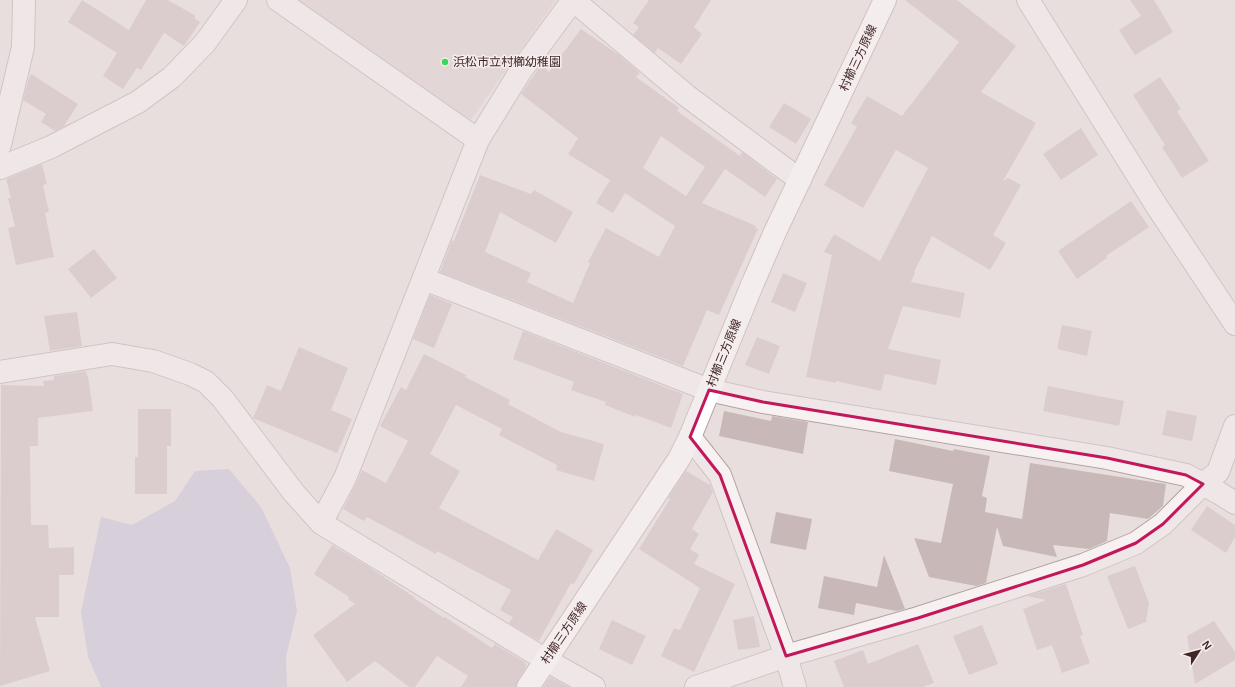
<svg xmlns="http://www.w3.org/2000/svg" width="1235" height="687" viewBox="0 0 1235 687" font-family="Arial,'Noto Sans JP',sans-serif">
  <style>
    .built { fill: #dbcccc }
    .green { fill: #c0bed4 }
    .building { fill: #c9b8b8; fill-rule: evenodd }
    .lines { fill: none; stroke-linecap: round; stroke-linejoin: round }
    .minor-casing { stroke: #b3a3a3; stroke-width: 24 }
    .major-casing { stroke: #b69c9d; stroke-width: 24 }
    .minor { stroke: #f7f1f1; stroke-width: 22 }
    .major { stroke: #fff; stroke-width: 22 }
    .marked { fill: none; stroke: #c2185b; stroke-width: 3; stroke-linejoin: round }
    .poi-dot { fill: #37da58; stroke: #f6edee; stroke-width: 1.5 }
    .labels { text-anchor: middle; dominant-baseline: central; stroke-width: 3; stroke-linejoin: round; paint-order: stroke }
    .street-label { font-size: 12px; fill: #412626; stroke: #f6edee }
    .poi-label { font-size: 12px; fill: #412626; stroke: #f6edee; text-anchor: start }
  </style>
  <rect width="100%" height="100%" fill="#e9dede"/>
  <path class="built" d="M 291,0 L 556,0 L 468,124 Z"/>
  <path class="green" d="M 229,469 L 261,507 L 290,568 L 297,611 L 286,657 L 287,687 L 101,687 L 88,657 L 81,612 L 101,517 L 132,525 L 175,501 L 195,471 Z"/>
  <path class="building" d="M 82,0 L 129,30 L 146,0 L 168,0 L 196,16 L 194,18 L 200,22 L 184,46 L 164,33 L 141,70 L 137,68 L 123,89 L 103,76 L 117,53 L 68,22 Z
    M 649,0 L 711,0 L 694,27 L 702,34 L 681,64 L 658,48 L 655,53 L 633,35 L 639,27 L 633,23 Z
    M 905,0 L 957,0 L 1016,46 L 981,92 L 1036,123 L 1003,181 L 1008,178 L 1021,185 L 993,235 L 1006,243 L 990,270 L 932,236 L 914,272 L 915,273 L 911,282 L 965,293 L 960,318 L 903,306 L 888,349 L 941,360 L 936,385 L 885,374 L 881,391 L 836,381 L 836,383 L 806,377 L 832,255 L 824,252 L 834,234 L 880,261 L 928,168 L 896,150 L 863,208 L 824,185 L 857,127 L 851,123 L 867,96 L 902,116 L 959,42 Z
    M 1130,0 L 1154,0 L 1173,32 L 1135,55 L 1119,30 L 1141,16 Z
    M 581,29 L 619,55 L 640,73 L 636,77 L 679,108 L 677,111 L 740,156 L 742,152 L 777,179 L 765,197 L 725,169 L 702,203 L 756,226 L 755,228 L 758,229 L 719,315 L 707,310 L 683,366 L 440,272 L 452,240 L 454,241 L 480,175 L 531,194 L 534,190 L 573,212 L 556,243 L 500,212 L 485,252 L 531,273 L 527,282 L 573,303 L 590,263 L 588,262 L 606,228 L 659,257 L 675,226 L 625,193 L 613,213 L 596,203 L 610,180 L 568,154 L 578,138 L 521,94 L 541,65 L 549,72 ZM 661,136 L 705,167 L 686,196 L 643,168 Z
    M 31,74 L 78,104 L 64,126 L 55,131 L 41,122 L 46,114 L 23,100 L 29,78 Z
    M 1160,77 L 1181,109 L 1177,111 L 1209,161 L 1182,178 L 1162,147 L 1165,145 L 1133,95 Z
    M 784,103 L 811,119 L 796,144 L 769,127 Z
    M 1081,128 L 1098,155 L 1061,180 L 1043,154 Z
    M 42,164 L 47,184 L 43,185 L 49,212 L 45,213 L 54,257 L 16,265 L 8,228 L 15,226 L 8,198 L 11,198 L 6,179 Z
    M 1131,201 L 1149,227 L 1106,256 L 1107,258 L 1077,279 L 1058,251 Z
    M 94,249 L 117,278 L 91,298 L 68,269 Z
    M 783,273 L 807,283 L 795,312 L 771,302 Z
    M 430,295 L 452,304 L 434,348 L 413,339 Z
    M 77,312 L 82,346 L 50,351 L 44,316 Z
    M 1062,325 L 1092,331 L 1087,356 L 1057,349 Z
    M 523,331 L 683,394 L 671,428 L 636,415 L 635,417 L 605,405 L 606,402 L 571,390 L 574,382 L 513,359 Z
    M 757,337 L 780,346 L 769,374 L 745,365 Z
    M 299,347 L 348,368 L 331,410 L 352,419 L 337,453 L 253,418 L 267,385 L 281,391 Z
    M 424,354 L 466,375 L 465,377 L 510,400 L 508,404 L 561,432 L 604,444 L 594,481 L 556,470 L 557,465 L 499,435 L 502,429 L 456,405 L 430,454 L 460,471 L 439,508 L 538,560 L 556,529 L 593,550 L 574,584 L 571,583 L 539,641 L 509,623 L 513,617 L 500,610 L 511,590 L 437,551 L 436,554 L 367,517 L 364,521 L 343,509 L 356,484 L 362,470 L 386,483 L 408,441 L 380,426 L 401,387 L 406,390 Z
    M 86,371 L 87,376 L 88,376 L 93,411 L 38,418 L 38,446 L 30,446 L 31,525 L 48,525 L 49,548 L 74,547 L 74,575 L 59,575 L 59,617 L 35,617 L 50,671 L 0,686 L 1,385 L 44,386 L 43,381 L 54,380 L 54,376 Z
    M 1048,386 L 1124,401 L 1119,426 L 1043,411 Z
    M 138,409 L 171,409 L 171,446 L 167,446 L 167,494 L 135,494 L 135,457 L 138,457 Z
    M 1167,410 L 1197,416 L 1192,441 L 1162,435 Z
    M 724,411 L 771,421 L 772,416 L 808,422 L 803,454 L 719,436 Z
    M 895,439 L 953,451 L 954,449 L 990,456 L 982,496 L 987,498 L 985,512 L 1022,519 L 1030,463 L 1166,484 L 1163,506 L 1148,519 L 1110,513 L 1107,541 L 1089,549 L 1053,545 L 1057,557 L 1003,546 L 997,527 L 986,583 L 976,586 L 929,577 L 914,538 L 941,543 L 953,484 L 889,471 Z
    M 686,471 L 710,485 L 713,492 L 692,529 L 699,534 L 690,549 L 699,555 L 694,564 L 735,584 L 694,672 L 661,656 L 674,628 L 680,630 L 700,588 L 639,549 L 670,499 L 668,498 Z
    M 1207,506 L 1235,525 L 1235,537 L 1226,553 L 1191,530 Z
    M 776,512 L 812,519 L 806,550 L 770,543 Z
    M 332,545 L 366,565 L 414,597 L 414,598 L 444,618 L 445,617 L 492,648 L 495,644 L 526,663 L 525,664 L 527,665 L 518,680 L 516,687 L 461,687 L 468,676 L 437,656 L 415,687 L 409,687 L 375,661 L 347,682 L 313,635 L 355,604 L 348,599 L 349,597 L 314,574 Z
    M 884,555 L 905,609 L 896,611 L 856,603 L 854,615 L 818,608 L 824,576 L 877,587 Z
    M 1135,566 L 1149,603 L 1146,622 L 1128,629 L 1107,576 Z
    M 1066,584 L 1083,635 L 1080,636 L 1090,663 L 1062,673 L 1052,645 L 1037,650 L 1023,609 L 1046,600 L 1027,596 Z
    M 754,616 L 760,647 L 738,650 L 733,620 Z
    M 612,620 L 646,636 L 632,665 L 599,649 Z
    M 1214,621 L 1235,652 L 1235,660 L 1195,684 L 1187,636 Z
    M 982,625 L 998,664 L 969,675 L 953,636 Z
    M 918,644 L 934,683 L 923,687 L 844,687 L 834,661 L 863,650 L 868,664 Z
    M 550,677 L 567,686 L 568,687 L 543,687 Z"/>
  <g class="lines">
    <defs>
      <path id="minor" d="M 278,0 L 478,140
        M 1028,0 L 1156,205 L 1235,324
        M 0,145 L 23,47 L 24,0
        M 0,168 L 51,147 L 138,102 L 172,77 L 205,43 L 236,0
        M 424,279 L 709,390 L 763,402 L 1107,458 L 1186,475 L 1219,493 L 1235,503
        M 0,372 L 112,354 L 153,361 L 190,374 L 206,382 L 223,399 L 294,493 L 321,523 L 546,660 L 594,687
        M 690,437 L 720,475 L 786,656 L 795,687
        M 321,523 L 345,478 L 478,140 L 520,72 L 573,0 L 687,96 L 800,180
        M 696,687 L 786,656 L 918,618 L 1083,565 L 1136,543 L 1163,524 L 1203,484 L 1218,472 L 1235,426"/>
      <path id="major" d="M 528,687 L 679,459 L 690,437 L 752,285 L 775,232 L 885,0"/>
    </defs>
    <use href="#minor" class="minor-casing"/>
    <use href="#major" class="major-casing"/>
    <use href="#minor" class="minor"/>
    <use href="#major" class="major"/>
  </g>
  <path d="M0 0H1235V687H0ZM 709,390 L 763,402 L 1107,458 L 1186,475 L 1203,484 L 1163,524 L 1136,543 L 1083,565 L 918,618 L 786,656 L 720,475 L 690,437 Z" fill="#e9dede" fill-opacity=".55" fill-rule="evenodd"/>
  <path class="marked" d="M 709,390 L 763,402 L 1107,458 L 1186,475 L 1203,484 L 1163,524 L 1136,543 L 1083,565 L 918,618 L 786,656 L 720,475 L 690,437 Z"/>
  <circle class="poi-dot" cx="445" cy="62" r="4"/>
  <g class="labels">
    <g class="street-label">
      <text transform="translate(858 58) rotate(-65)">村櫛三方原線</text>
      <text transform="translate(724 353) rotate(-68)">村櫛三方原線</text>
      <text transform="translate(564 633) rotate(-56)">村櫛三方原線</text>
    </g>
    <g class="poi-label">
      <text x="453" y="62">浜松市立村櫛幼稚園</text>
    </g>
  </g>
  <g transform="translate(1199 651) rotate(54)" stroke="#f6edee" stroke-width="3" paint-order="stroke">
  <path d="M0-3L7 15L0 10L-7 15Z" fill="#412626"/>
  <text y="-6" font-size="11" font-weight="bold" text-anchor="middle" fill="#412626">N</text>
  </g>
</svg>
